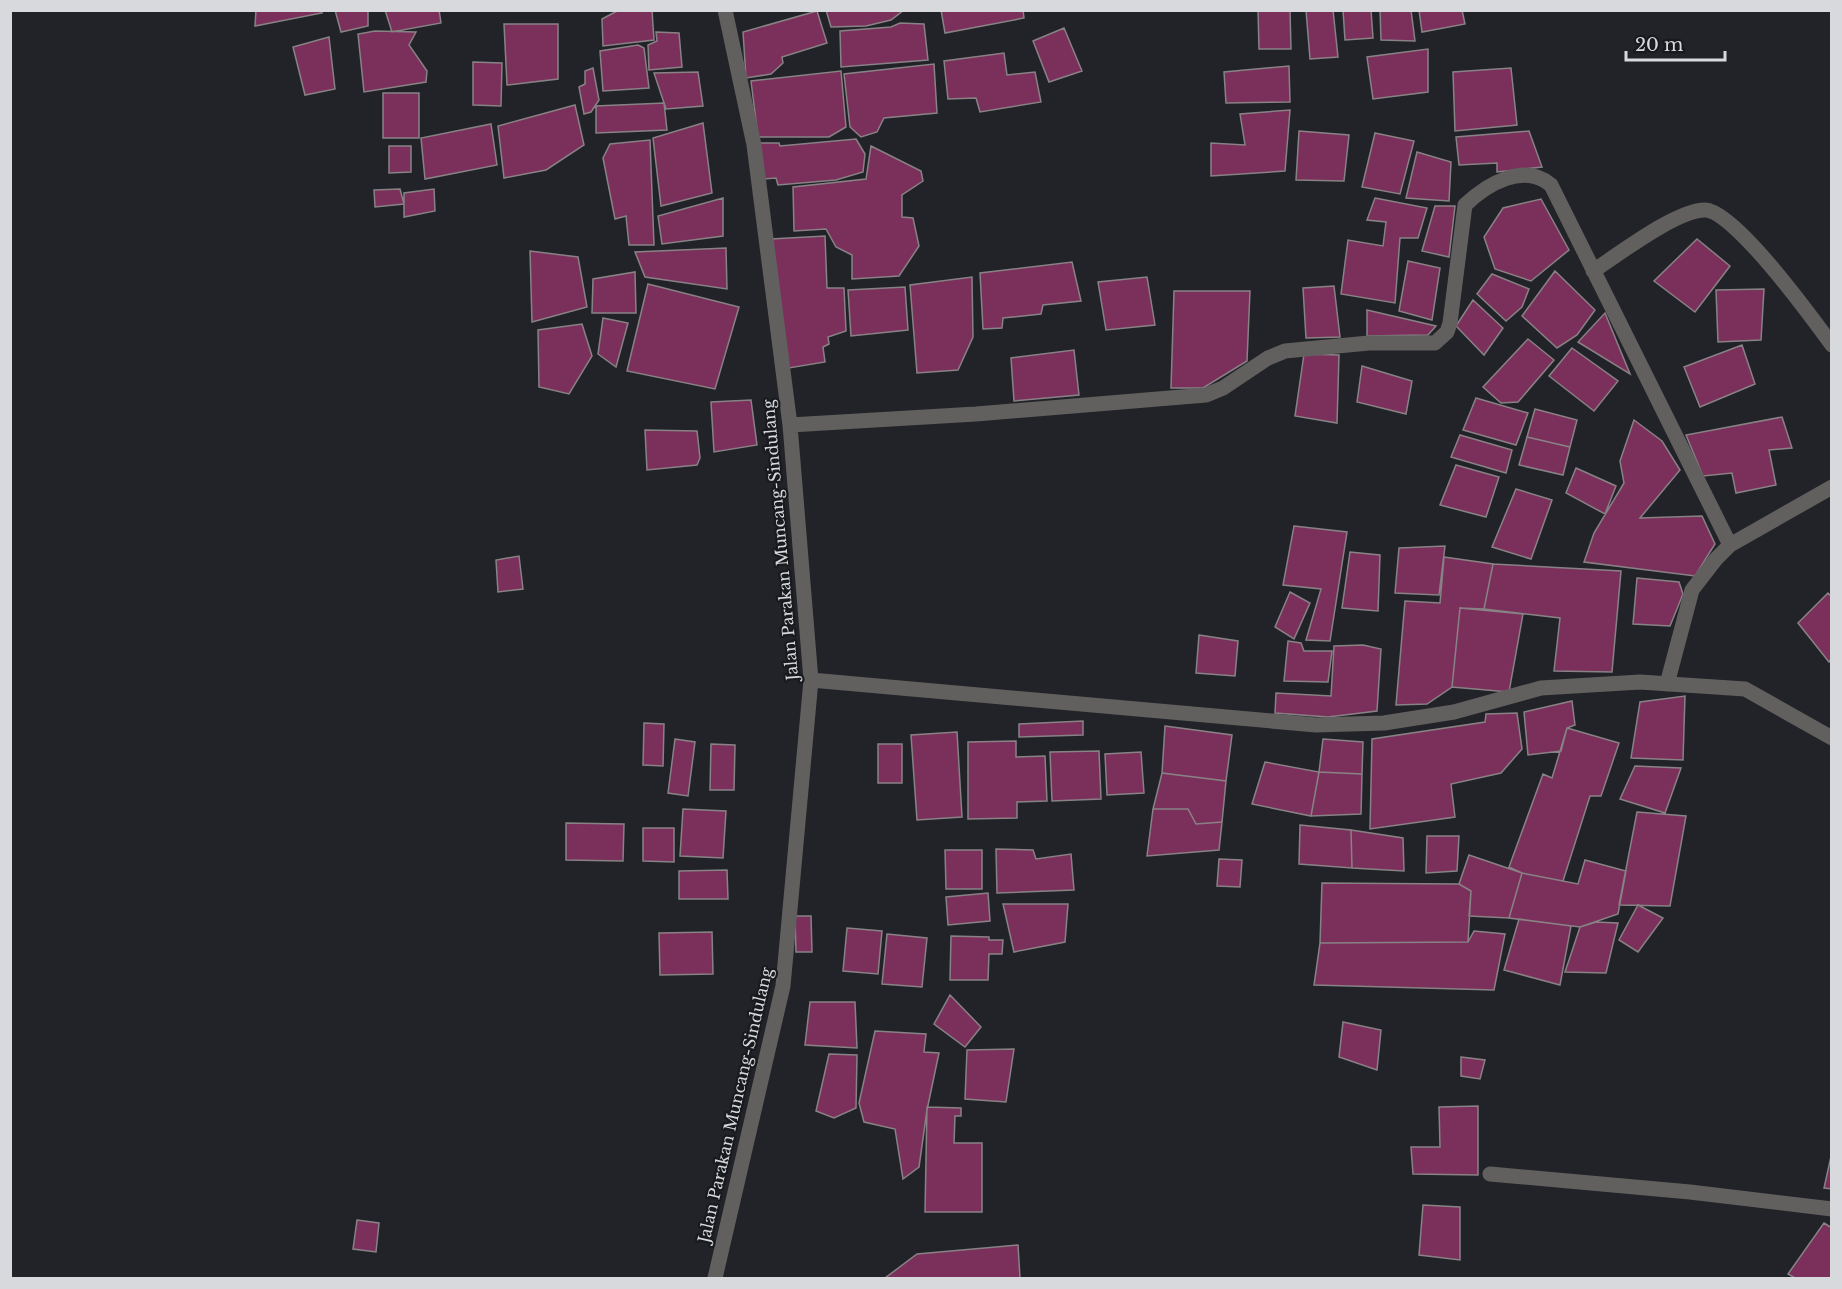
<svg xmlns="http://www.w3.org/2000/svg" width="1842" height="1289" viewBox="0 0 1842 1289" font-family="'Libre Baskerville',serif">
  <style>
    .building { fill: #7b305c; stroke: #888285; stroke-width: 1.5 }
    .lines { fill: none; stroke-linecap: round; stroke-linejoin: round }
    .minor { stroke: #62605e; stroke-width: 15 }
    .labels { text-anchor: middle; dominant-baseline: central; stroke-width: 4.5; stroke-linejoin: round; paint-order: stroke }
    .street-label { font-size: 16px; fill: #d7d9dc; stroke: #181a1e }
  </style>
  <rect width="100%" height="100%" fill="#212328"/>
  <path class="building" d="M 256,10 L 322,10 L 322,13 L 255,26 Z
    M 335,10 L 368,10 L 368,26 L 341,32 Z
    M 385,10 L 439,10 L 441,23 L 392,32 Z
    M 619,10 L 652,10 L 654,40 L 603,46 L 602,19 Z
    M 826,10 L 904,10 L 891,20 L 866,26 L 831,27 Z
    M 941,10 L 1023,10 L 1024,18 L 945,33 Z
    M 1258,10 L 1290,10 L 1291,49 L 1259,49 Z
    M 1306,10 L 1333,10 L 1338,57 L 1310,59 Z
    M 1343,10 L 1371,10 L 1373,38 L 1345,40 Z
    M 1380,10 L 1411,10 L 1415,41 L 1381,40 Z
    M 1419,10 L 1462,10 L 1465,24 L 1422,32 Z
    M 817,11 L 827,43 L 782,57 L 783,63 L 771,74 L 746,78 L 743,32 Z
    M 900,23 L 924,24 L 928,60 L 841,67 L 840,31 L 891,27 Z
    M 504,24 L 558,24 L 558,79 L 507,85 Z
    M 1064,28 L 1082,71 L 1049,82 L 1033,41 Z
    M 375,31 L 416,32 L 409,45 L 427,71 L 426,82 L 364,92 L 358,34 Z
    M 656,32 L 679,33 L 682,67 L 649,70 L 648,45 L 657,41 Z
    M 329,37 L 335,89 L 305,95 L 293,47 Z
    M 638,45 L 644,48 L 649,88 L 603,91 L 600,51 Z
    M 1428,49 L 1428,92 L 1373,99 L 1367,57 Z
    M 1004,53 L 1007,75 L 1035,72 L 1041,102 L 980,112 L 976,98 L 948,99 L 944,61 Z
    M 473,62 L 502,63 L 501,106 L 473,105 Z
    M 934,64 L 937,113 L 884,118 L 877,132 L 861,137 L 850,127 L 844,74 Z
    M 1289,66 L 1290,102 L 1226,103 L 1224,72 Z
    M 593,68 L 599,100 L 591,112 L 584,114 L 579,87 L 585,84 L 585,71 Z
    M 1511,68 L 1517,125 L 1455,131 L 1453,72 Z
    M 841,71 L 846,127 L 829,137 L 758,137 L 751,81 Z
    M 698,72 L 703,106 L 666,109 L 654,73 Z
    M 383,93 L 419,93 L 419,138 L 383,138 Z
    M 664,103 L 667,130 L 596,133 L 596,106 Z
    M 575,105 L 584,145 L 546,170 L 504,178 L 498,126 Z
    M 1290,110 L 1285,171 L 1211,176 L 1211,143 L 1245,145 L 1240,114 Z
    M 703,123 L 712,193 L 661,206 L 653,138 Z
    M 491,124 L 497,165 L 425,179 L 421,138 Z
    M 1299,131 L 1349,135 L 1344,181 L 1296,180 Z
    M 1529,131 L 1542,167 L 1497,172 L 1497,163 L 1459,165 L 1456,137 Z
    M 1375,133 L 1414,141 L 1400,194 L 1362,187 Z
    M 856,139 L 865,154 L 863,172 L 836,180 L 778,185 L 776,178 L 764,179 L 758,143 L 779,143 L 780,146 Z
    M 650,140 L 654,245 L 629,245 L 626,216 L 615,219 L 603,158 L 610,144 Z
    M 389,146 L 411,146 L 411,172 L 389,173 Z
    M 871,146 L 921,171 L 923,181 L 902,195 L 902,217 L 913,218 L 919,246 L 899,276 L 852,279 L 852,255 L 836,247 L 826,229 L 794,231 L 793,187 L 866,179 Z
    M 1417,152 L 1451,162 L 1449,201 L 1406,198 Z
    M 400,189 L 404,204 L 375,207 L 374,190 Z
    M 434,189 L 435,211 L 404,217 L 404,193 Z
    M 723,198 L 723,236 L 662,244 L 658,216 Z
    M 1375,198 L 1427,208 L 1418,238 L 1400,238 L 1395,303 L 1341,294 L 1348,240 L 1383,246 L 1386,222 L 1367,220 Z
    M 1541,199 L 1569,250 L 1531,281 L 1495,269 L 1484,237 L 1503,208 Z
    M 1435,206 L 1455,206 L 1449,257 L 1422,251 Z
    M 825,236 L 827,288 L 844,288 L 846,331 L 828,337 L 829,344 L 823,347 L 825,362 L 789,368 L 771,239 Z
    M 1697,239 L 1730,266 L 1695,312 L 1654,281 Z
    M 726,248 L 727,289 L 645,277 L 635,252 Z
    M 530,251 L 578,257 L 587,307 L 532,322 Z
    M 1408,261 L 1440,268 L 1432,320 L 1399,311 Z
    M 1072,262 L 1081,301 L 1043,305 L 1041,314 L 1003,318 L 1002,328 L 983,329 L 980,273 Z
    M 1555,271 L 1595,310 L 1577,335 L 1557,348 L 1522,316 Z
    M 635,272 L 636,313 L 592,313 L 593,279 Z
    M 1492,274 L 1529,289 L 1522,307 L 1506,321 L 1477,294 Z
    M 972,277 L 973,337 L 958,370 L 917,373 L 910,285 Z
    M 1147,277 L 1155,325 L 1106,330 L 1098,282 Z
    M 648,284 L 739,307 L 715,389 L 627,371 Z
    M 1334,286 L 1340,337 L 1306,338 L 1303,288 Z
    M 905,287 L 908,330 L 851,336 L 848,290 Z
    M 1764,289 L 1761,340 L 1718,342 L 1716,290 Z
    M 1174,291 L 1250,291 L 1247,361 L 1203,388 L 1171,388 Z
    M 1473,300 L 1503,328 L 1484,355 L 1456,326 Z
    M 1367,310 L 1436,326 L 1428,335 L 1367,336 Z
    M 1605,313 L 1630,374 L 1578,342 Z
    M 603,318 L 628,323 L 616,367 L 598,354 Z
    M 582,324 L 592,356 L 569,394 L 539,387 L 538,330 Z
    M 1528,339 L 1554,360 L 1518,402 L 1501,403 L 1483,387 Z
    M 1742,345 L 1755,384 L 1700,407 L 1684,367 Z
    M 1572,348 L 1618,381 L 1594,411 L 1549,376 Z
    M 1074,350 L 1079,395 L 1014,401 L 1011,358 Z
    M 1304,354 L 1339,355 L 1337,423 L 1295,416 Z
    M 1362,366 L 1412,381 L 1406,414 L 1357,402 Z
    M 1476,398 L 1528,413 L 1516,445 L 1463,430 Z
    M 751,400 L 757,445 L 714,452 L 711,402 Z
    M 1535,409 L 1577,420 L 1570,447 L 1527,437 Z
    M 1782,417 L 1792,448 L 1769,450 L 1776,485 L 1736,493 L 1732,473 L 1703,476 L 1686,435 Z
    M 1634,420 L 1662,441 L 1680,470 L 1640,518 L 1702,516 L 1715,544 L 1695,576 L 1584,562 L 1594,533 L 1624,483 L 1620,461 Z
    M 645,430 L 697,431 L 700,458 L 697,465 L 647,470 Z
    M 1460,435 L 1512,450 L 1506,473 L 1451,457 Z
    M 1527,437 L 1570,447 L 1563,475 L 1519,465 Z
    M 1456,465 L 1499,477 L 1486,517 L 1440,505 Z
    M 1576,468 L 1616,486 L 1605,514 L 1566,493 Z
    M 1516,489 L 1552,500 L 1531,559 L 1492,547 Z
    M 1294,526 L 1347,532 L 1330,641 L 1306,640 L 1321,589 L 1283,585 Z
    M 1445,546 L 1439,595 L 1395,593 L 1399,548 Z
    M 1350,552 L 1380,555 L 1378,611 L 1342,608 Z
    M 519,556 L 523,589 L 498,592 L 496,560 Z
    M 1444,557 L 1493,564 L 1484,609 L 1460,608 L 1452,687 L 1427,704 L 1396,705 L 1405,601 L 1440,603 Z
    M 1493,564 L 1621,571 L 1612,672 L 1554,671 L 1560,618 L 1484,609 Z
    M 1637,578 L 1679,582 L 1683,594 L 1670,626 L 1633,624 Z
    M 1290,592 L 1310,603 L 1294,639 L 1275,627 Z
    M 1828,593 L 1832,597 L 1832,658 L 1829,662 L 1798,623 Z
    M 1460,608 L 1523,614 L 1509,692 L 1452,687 Z
    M 1199,635 L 1238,641 L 1235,676 L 1196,673 Z
    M 1288,641 L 1301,643 L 1304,651 L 1332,651 L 1328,682 L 1284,681 Z
    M 1363,645 L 1381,649 L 1377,711 L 1328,717 L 1275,713 L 1276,693 L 1331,696 L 1334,646 Z
    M 1685,696 L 1683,760 L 1631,758 L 1640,702 Z
    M 1572,701 L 1575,725 L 1567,728 L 1561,751 L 1528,755 L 1524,712 Z
    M 1517,713 L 1522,749 L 1501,773 L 1451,784 L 1455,817 L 1370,829 L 1372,739 L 1485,722 L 1486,714 Z
    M 1083,721 L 1083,735 L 1019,737 L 1019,724 Z
    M 644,723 L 664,724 L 663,766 L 643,765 Z
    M 1165,726 L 1232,735 L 1226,781 L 1162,773 Z
    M 1567,728 L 1619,743 L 1601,796 L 1590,796 L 1563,881 L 1522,873 L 1509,867 L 1543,774 L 1552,778 Z
    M 957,732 L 962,817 L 917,820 L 911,735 Z
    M 675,739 L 695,742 L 688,796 L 668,793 Z
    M 1323,739 L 1363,742 L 1362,774 L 1319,772 Z
    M 1016,741 L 1016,757 L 1045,756 L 1047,801 L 1017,802 L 1017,818 L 968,819 L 968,742 Z
    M 711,744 L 735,745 L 734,790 L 710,790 Z
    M 878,744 L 902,744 L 902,783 L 878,783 Z
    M 1099,751 L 1101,799 L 1052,801 L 1050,752 Z
    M 1141,752 L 1144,793 L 1107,795 L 1105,754 Z
    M 1265,762 L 1319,772 L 1311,816 L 1252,804 Z
    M 1635,766 L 1681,768 L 1665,813 L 1620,799 Z
    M 1319,772 L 1362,774 L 1361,814 L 1311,816 Z
    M 1162,773 L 1226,781 L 1222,822 L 1196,824 L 1188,809 L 1153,809 Z
    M 683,809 L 726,811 L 723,858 L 680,856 Z
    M 1153,809 L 1188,809 L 1196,824 L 1222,822 L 1219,850 L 1147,856 Z
    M 1637,812 L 1686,816 L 1670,906 L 1619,905 Z
    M 566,823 L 624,824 L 623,861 L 566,860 Z
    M 1300,825 L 1351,830 L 1352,868 L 1299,864 Z
    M 643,828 L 674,828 L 674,862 L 643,861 Z
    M 1351,830 L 1403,838 L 1404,871 L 1352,868 Z
    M 1427,836 L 1459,836 L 1457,871 L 1426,873 Z
    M 996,849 L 1033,850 L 1036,859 L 1071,854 L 1074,890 L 997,893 Z
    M 945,850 L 982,850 L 982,889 L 946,889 Z
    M 1469,855 L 1522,873 L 1509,918 L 1469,916 L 1471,891 L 1459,884 Z
    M 1219,859 L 1242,860 L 1240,887 L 1217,886 Z
    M 1585,860 L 1626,871 L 1618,914 L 1580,927 L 1509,918 L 1522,873 L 1578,884 Z
    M 727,870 L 728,899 L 679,899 L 679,871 Z
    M 1322,883 L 1459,884 L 1471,891 L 1468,942 L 1320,943 Z
    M 988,893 L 990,921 L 948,925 L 946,897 Z
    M 1003,904 L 1068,904 L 1065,942 L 1014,952 Z
    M 1638,905 L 1663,918 L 1638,952 L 1619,940 Z
    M 795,916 L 811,916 L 812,952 L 796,952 Z
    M 1519,919 L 1571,926 L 1560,985 L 1504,970 Z
    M 1596,922 L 1618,923 L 1606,973 L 1565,972 L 1580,927 Z
    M 847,928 L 882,931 L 878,974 L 843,971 Z
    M 1474,931 L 1505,934 L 1494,990 L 1314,985 L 1320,943 L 1468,942 Z
    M 712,932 L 713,974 L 660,975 L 659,933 Z
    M 887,934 L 927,938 L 922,987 L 882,984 Z
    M 951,936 L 989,937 L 989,940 L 1003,940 L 1002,954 L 989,954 L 988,980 L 950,980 Z
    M 950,995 L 981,1027 L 965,1047 L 934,1024 Z
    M 810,1002 L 855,1002 L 857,1048 L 805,1045 Z
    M 1343,1022 L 1381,1030 L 1377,1070 L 1339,1057 Z
    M 875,1031 L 926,1034 L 924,1052 L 939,1053 L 927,1110 L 919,1167 L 903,1179 L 895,1129 L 864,1122 L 859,1103 Z
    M 1014,1049 L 1006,1102 L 965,1099 L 967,1050 Z
    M 829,1054 L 857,1055 L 856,1108 L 834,1118 L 816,1111 Z
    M 1461,1057 L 1485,1060 L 1480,1079 L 1461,1076 Z
    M 1478,1106 L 1478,1175 L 1413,1174 L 1411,1147 L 1440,1147 L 1439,1107 Z
    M 927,1107 L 961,1108 L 961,1116 L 955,1116 L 954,1143 L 982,1143 L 982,1212 L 925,1212 Z
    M 1832,1152 L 1832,1189 L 1824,1188 Z
    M 1423,1205 L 1460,1207 L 1460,1260 L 1419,1255 Z
    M 357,1220 L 379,1223 L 376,1252 L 353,1249 Z
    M 1824,1223 L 1832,1228 L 1832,1278 L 1795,1278 L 1788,1274 Z
    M 1018,1245 L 1020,1278 L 885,1278 L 917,1254 Z"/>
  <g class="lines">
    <path class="minor" d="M 1593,271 C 1618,255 1676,210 1705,210 C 1734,210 1813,319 1832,345
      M 790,425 L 976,414 L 1206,395 L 1223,388 L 1268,358 L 1285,351 L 1369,343 L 1435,343 L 1447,332 L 1450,323 L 1465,205 C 1487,184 1524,162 1551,185 L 1730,545
      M 811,680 L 1316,725 L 1384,723 L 1454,712 L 1541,688 L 1640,682 L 1745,689 L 1832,738
      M 1667,684 L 1692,590 L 1716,559 L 1730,545 L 1832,487
      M 1490,1174 L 1690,1192 L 1832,1209
      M 715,1278 L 783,986 L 811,680 L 790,425 L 754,145 L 725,10"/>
  </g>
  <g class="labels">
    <g class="street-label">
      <text transform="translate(780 540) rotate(-95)">Jalan Parakan Muncang-Sindulang</text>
      <text transform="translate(735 1105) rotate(-77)">Jalan Parakan Muncang-Sindulang</text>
    </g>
  </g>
  <rect width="1842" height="1289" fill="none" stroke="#d7d9dc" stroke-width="24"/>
  <path d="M1626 51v9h99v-9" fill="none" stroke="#d7d9dc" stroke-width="3"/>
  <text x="1635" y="51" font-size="18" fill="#d7d9dc" stroke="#181a1e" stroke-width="4.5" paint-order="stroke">20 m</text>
</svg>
